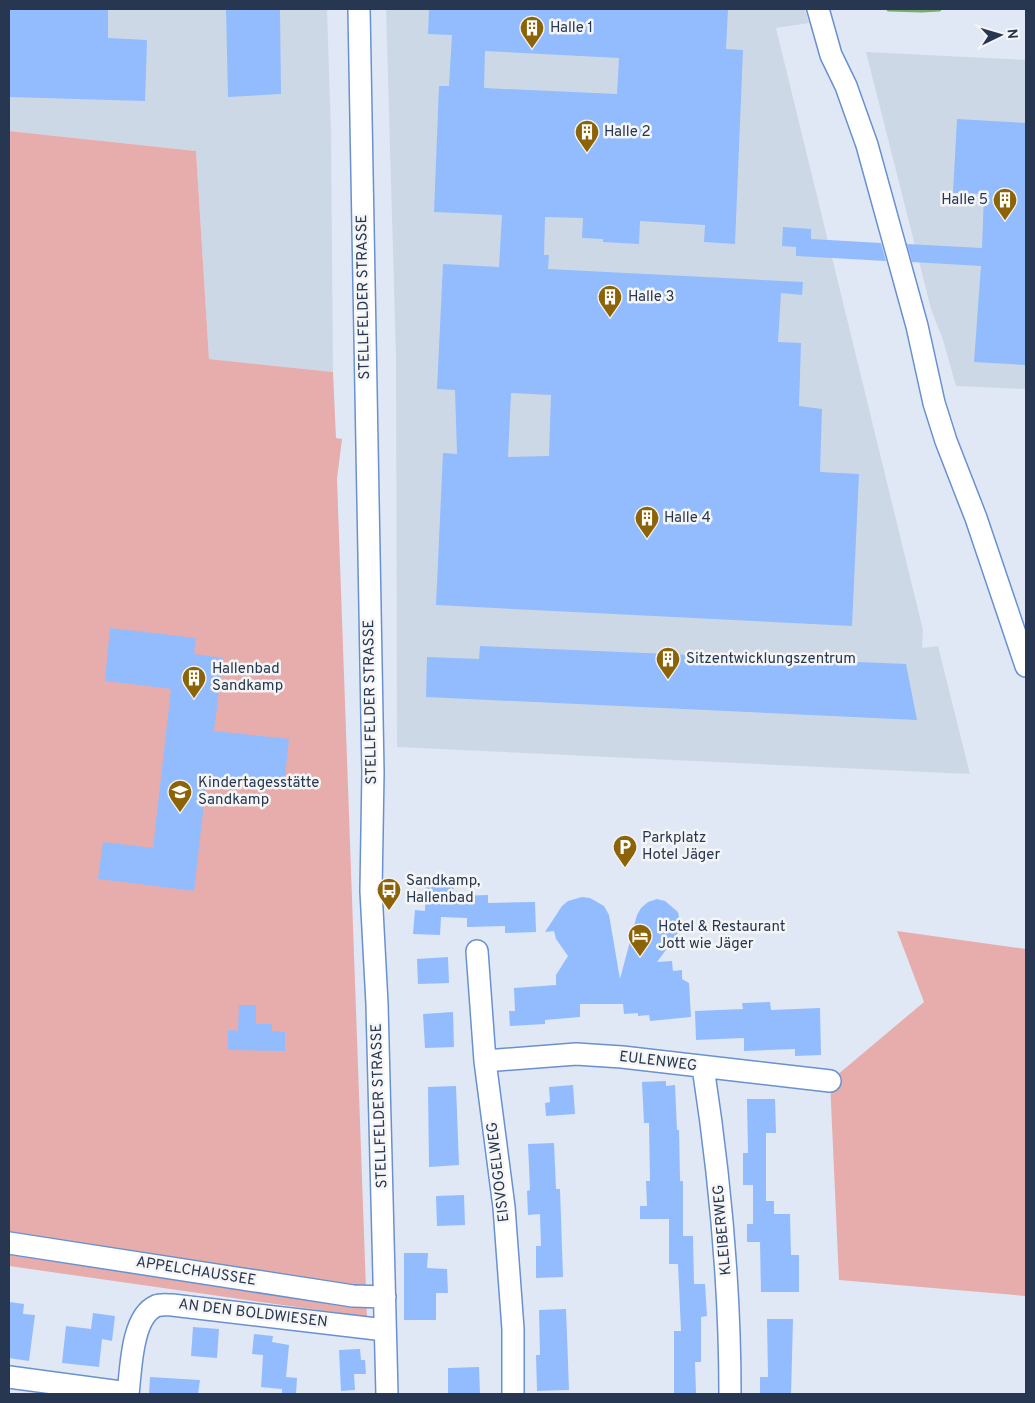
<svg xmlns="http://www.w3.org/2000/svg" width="1035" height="1403" viewBox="0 0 1035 1403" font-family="Overpass,sans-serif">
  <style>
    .built { fill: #cdd8e7 }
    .green { fill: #e7adad }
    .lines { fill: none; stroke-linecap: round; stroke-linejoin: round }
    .stream { stroke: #78ac6a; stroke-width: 5 }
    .building { fill: #92bcfd; fill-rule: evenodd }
    .minor-casing { stroke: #6991cf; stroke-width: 24 }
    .minor { stroke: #fff; stroke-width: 21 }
    .labels { text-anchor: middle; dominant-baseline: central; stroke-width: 5; stroke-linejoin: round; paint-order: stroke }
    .poi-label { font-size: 15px; fill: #273752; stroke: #f5f5f5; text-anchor: start }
    .street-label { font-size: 15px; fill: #273752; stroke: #f5f5f5 }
  </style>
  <rect width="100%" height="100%" fill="#e0e8f6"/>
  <path class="built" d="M 9,9 L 327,9 L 331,132 L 333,372 L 209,359 L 196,151 L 9,131 Z
    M 386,9 L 805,9 L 809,23 L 776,28 L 923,630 L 922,648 L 938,646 L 970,774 L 397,747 L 396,356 Z
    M 866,52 L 1026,60 L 1026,389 L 956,386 L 943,340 L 931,309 Z"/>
  <path class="green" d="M 9,131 L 196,151 L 209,359 L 333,372 L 336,438 L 342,439 L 337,479 L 367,1317 L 9,1266 Z
    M 897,931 L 1026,949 L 1026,1296 L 839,1280 L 830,1081 L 924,1002 Z"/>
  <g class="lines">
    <path class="stream" d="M 889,9 L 922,10 L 939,9"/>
  </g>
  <path class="building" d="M 9,9 L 108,9 L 108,38 L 147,40 L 145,101 L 9,97 Z
    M 226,9 L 280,9 L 281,94 L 228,97 Z
    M 429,9 L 728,9 L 726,49 L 743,50 L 735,244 L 704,242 L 705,225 L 640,221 L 639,244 L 603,242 L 603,239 L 582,238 L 583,218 L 545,217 L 544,255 L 549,255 L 548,269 L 803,282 L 802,295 L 781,293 L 778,342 L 801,343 L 799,406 L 822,409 L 820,472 L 859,474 L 852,626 L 436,605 L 443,453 L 457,454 L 455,390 L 437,389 L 443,264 L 499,267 L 502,215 L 434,212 L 439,86 L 449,86 L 452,35 L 428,34 ZM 485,51 L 619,58 L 617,94 L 484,88 ZM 511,393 L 551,395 L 549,456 L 508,457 Z
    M 957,119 L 1026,123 L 1026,365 L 974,362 L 981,266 L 912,262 L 907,244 L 982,248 L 984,194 L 953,193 Z
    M 783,227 L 811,229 L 811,239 L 881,243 L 886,261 L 796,256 L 796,247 L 782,246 Z
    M 110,628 L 196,638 L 194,654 L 223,658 L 214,731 L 289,739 L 284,787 L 207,778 L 194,891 L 98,879 L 103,842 L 153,848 L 171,689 L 105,681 Z
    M 480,646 L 906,664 L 917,720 L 426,697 L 427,657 L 479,659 Z
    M 426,882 L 454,883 L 453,896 L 488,895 L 488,903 L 535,902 L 536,932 L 505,933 L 505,926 L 467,927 L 467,918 L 441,917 L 440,935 L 413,934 L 415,910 L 425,911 Z
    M 582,897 L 590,898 L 604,906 L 609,915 L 620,979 L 637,915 L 641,908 L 648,902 L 657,899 L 665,901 L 678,912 L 680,922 L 677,935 L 657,962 L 672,961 L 673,971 L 682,970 L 682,979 L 689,983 L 691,1017 L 650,1021 L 649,1015 L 638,1016 L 638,1013 L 624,1014 L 623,1004 L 580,1004 L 580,1017 L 545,1020 L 545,1024 L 510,1026 L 509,1011 L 515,1011 L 514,988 L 556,985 L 556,975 L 568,956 L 556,939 L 554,931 L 545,932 L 562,906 L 568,901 Z
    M 448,957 L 449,983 L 418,984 L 417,959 Z
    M 770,1002 L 771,1010 L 820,1008 L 821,1055 L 795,1056 L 795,1049 L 744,1051 L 744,1038 L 696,1040 L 695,1011 L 743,1009 L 742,1003 Z
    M 239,1005 L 256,1005 L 256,1024 L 272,1024 L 272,1031 L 285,1032 L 285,1051 L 228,1050 L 228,1030 L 238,1031 Z
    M 453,1012 L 454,1047 L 425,1048 L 423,1014 Z
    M 666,1081 L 666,1086 L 675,1085 L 677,1130 L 679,1130 L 680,1181 L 683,1181 L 683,1236 L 693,1236 L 694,1284 L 705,1284 L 707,1316 L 701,1317 L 701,1362 L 695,1362 L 696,1394 L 674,1394 L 674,1331 L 681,1331 L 678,1264 L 669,1264 L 669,1219 L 640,1219 L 640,1206 L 647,1206 L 646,1181 L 650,1181 L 649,1123 L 644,1123 L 642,1082 Z
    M 573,1085 L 575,1114 L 546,1116 L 545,1103 L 550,1102 L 549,1087 Z
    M 456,1086 L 459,1165 L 429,1167 L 428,1087 Z
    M 747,1099 L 775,1099 L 776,1133 L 766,1133 L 766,1201 L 774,1201 L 774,1214 L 790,1214 L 791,1255 L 799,1255 L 799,1292 L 761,1292 L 760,1242 L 747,1242 L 747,1224 L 753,1224 L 753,1185 L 743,1185 L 743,1153 L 748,1153 Z
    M 554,1143 L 556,1189 L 560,1189 L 563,1277 L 536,1278 L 536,1246 L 541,1246 L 540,1214 L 528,1215 L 527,1191 L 530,1190 L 528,1144 Z
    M 464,1195 L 465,1225 L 437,1226 L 436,1196 Z
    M 404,1253 L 428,1253 L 427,1268 L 447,1269 L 448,1293 L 436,1293 L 436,1320 L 404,1320 Z
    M 9,1302 L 24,1304 L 23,1314 L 35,1315 L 29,1361 L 9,1358 Z
    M 566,1309 L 569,1390 L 537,1391 L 536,1355 L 540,1355 L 539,1310 Z
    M 93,1313 L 115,1316 L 112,1341 L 102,1339 L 99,1367 L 62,1363 L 66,1326 L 91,1329 Z
    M 767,1319 L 793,1319 L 791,1394 L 760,1394 L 760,1377 L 768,1377 Z
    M 193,1327 L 219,1329 L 217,1358 L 191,1356 Z
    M 254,1334 L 273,1336 L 272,1342 L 289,1345 L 286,1377 L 297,1378 L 296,1394 L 282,1394 L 282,1389 L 261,1387 L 263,1355 L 252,1354 Z
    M 360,1349 L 361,1360 L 365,1360 L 366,1374 L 354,1374 L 355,1390 L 341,1391 L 339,1350 Z
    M 479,1367 L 480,1394 L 448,1394 L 448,1368 Z
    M 150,1377 L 200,1380 L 198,1394 L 149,1394 Z"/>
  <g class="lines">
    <defs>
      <path id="minor" d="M 359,9 L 373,772 L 371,891 L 377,1004 L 387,1394
        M 818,9 L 831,55 L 846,86 L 867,145 L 917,326 L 934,403 L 946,441 L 976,518 L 1026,666
        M 477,951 L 485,1061 L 504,1207 L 513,1329 L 513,1394
        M 485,1061 L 576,1054 L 622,1057 L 830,1081
        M 703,1067 C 720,1177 730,1282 730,1394
        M 9,1243 L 353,1296 L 385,1297
        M 9,1377 L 128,1393
        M 128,1394 C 131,1371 131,1317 156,1306 C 161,1304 167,1305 172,1305 L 385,1330"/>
    </defs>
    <use href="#minor" class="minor-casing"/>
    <use href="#minor" class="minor"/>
  </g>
  <defs>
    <symbol id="building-pin" viewBox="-11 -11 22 30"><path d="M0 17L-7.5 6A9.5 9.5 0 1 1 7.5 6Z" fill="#8d6307" stroke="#f5f5f5"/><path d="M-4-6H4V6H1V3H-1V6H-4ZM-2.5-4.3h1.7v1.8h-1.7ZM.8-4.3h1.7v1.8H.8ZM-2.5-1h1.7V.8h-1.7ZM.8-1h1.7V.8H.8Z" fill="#fff"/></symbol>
    <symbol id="school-pin" viewBox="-11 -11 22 30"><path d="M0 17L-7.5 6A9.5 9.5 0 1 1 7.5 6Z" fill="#8d6307" stroke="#f5f5f5"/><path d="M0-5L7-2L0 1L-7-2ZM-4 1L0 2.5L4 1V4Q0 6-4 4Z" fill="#fff"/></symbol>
    <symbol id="parking-pin" viewBox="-11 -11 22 30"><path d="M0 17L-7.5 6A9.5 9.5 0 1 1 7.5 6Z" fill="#8d6307" stroke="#f5f5f5"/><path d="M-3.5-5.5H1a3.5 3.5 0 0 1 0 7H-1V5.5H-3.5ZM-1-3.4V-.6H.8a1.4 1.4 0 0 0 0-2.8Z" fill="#fff"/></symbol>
    <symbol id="bus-pin" viewBox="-11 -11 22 30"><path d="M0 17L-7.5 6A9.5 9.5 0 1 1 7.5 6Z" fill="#8d6307" stroke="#f5f5f5"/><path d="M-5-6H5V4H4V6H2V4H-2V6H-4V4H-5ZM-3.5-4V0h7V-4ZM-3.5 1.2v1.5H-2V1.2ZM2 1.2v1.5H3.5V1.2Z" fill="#fff"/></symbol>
    <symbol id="hotel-pin" viewBox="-11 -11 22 30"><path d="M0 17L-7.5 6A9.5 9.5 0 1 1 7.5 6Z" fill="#8d6307" stroke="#f5f5f5"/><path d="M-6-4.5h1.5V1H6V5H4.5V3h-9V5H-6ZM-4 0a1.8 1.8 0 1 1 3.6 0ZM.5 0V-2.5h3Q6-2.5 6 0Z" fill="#fff"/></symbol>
  </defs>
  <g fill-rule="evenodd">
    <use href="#building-pin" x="518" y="14" width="28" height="38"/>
    <use href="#building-pin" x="573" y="118" width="28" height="38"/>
    <use href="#building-pin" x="991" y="186" width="28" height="38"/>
    <use href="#building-pin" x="596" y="283" width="28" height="38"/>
    <use href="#building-pin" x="633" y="504" width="28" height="38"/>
    <use href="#building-pin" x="654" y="645" width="28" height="38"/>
    <use href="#building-pin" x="180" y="664" width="28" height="38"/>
    <use href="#school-pin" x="166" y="778" width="28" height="38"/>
    <use href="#parking-pin" x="611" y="833" width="28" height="38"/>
    <use href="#bus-pin" x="375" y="876" width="28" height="38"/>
    <use href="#hotel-pin" x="626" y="922" width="28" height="38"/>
  </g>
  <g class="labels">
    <g class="poi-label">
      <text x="550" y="28">Halle 1</text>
      <text x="604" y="132">Halle 2</text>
      <text x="988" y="200" text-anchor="end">Halle 5</text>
      <text x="628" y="297">Halle 3</text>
      <text x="664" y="518">Halle 4</text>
      <text x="686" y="659">Sitzentwicklungszentrum</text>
      <text x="212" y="669">Hallenbad<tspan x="212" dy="17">Sandkamp</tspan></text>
      <text x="198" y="783">Kindertagesstätte<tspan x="198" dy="17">Sandkamp</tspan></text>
      <text x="642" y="838">Parkplatz<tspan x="642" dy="17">Hotel Jäger</tspan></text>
      <text x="406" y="881">Sandkamp,<tspan x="406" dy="17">Hallenbad</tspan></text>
      <text x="658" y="927">Hotel &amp; Restaurant<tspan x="658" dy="17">Jott wie Jäger</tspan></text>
    </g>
    <g class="street-label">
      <text transform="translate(364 297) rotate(-91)">STELLFELDER STRASSE</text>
      <text transform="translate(371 702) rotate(-91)">STELLFELDER STRASSE</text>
      <text transform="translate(658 1062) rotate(7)">EULENWEG</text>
      <text transform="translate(380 1106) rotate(-92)">STELLFELDER STRASSE</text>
      <text transform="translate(499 1172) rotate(-97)">EISVOGELWEG</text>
      <text transform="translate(723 1230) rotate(-95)">KLEIBERWEG</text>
      <text transform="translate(196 1272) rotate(9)">APPELCHAUSSEE</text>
      <text transform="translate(253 1314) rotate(7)">AN DEN BOLDWIESEN</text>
    </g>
  </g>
  <rect width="1035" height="1403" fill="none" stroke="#273752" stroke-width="20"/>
  <g transform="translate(1000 35) rotate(85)" stroke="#f5f5f5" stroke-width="4" paint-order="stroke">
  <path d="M0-4L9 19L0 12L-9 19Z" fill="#273752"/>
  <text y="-8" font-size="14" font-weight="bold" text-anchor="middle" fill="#273752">N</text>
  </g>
</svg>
